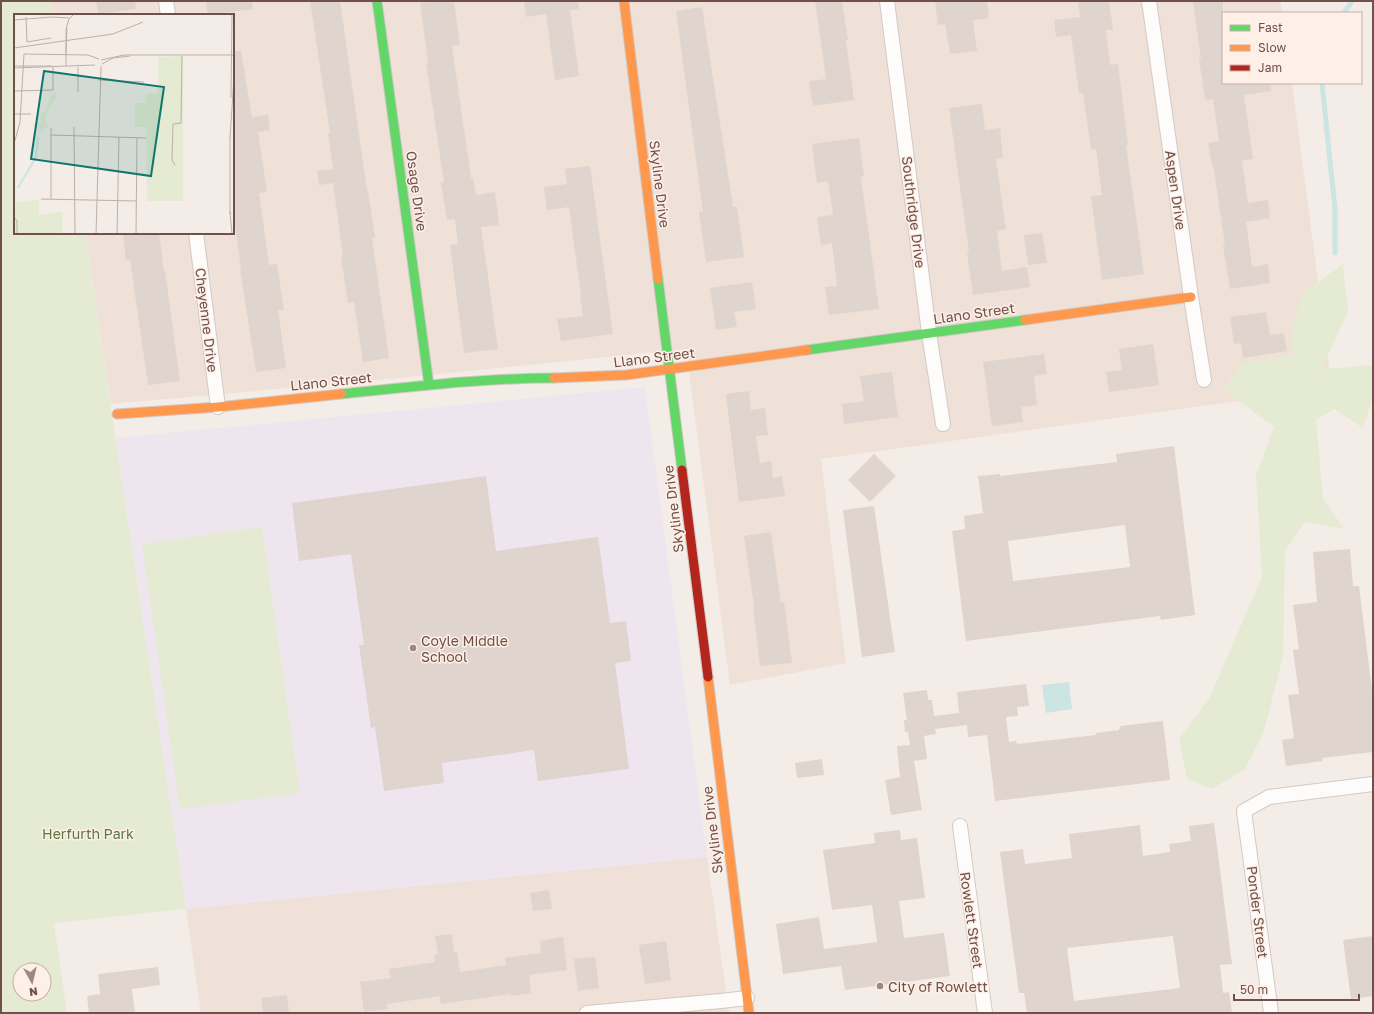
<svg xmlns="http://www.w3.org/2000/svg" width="1374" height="1014" viewBox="0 0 1374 1014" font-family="'Golos Text',sans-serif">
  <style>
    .residential { fill: #efe1d7 }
    .education { fill: #eee5ef }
    .green { fill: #e5ead2; fill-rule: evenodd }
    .water { fill: #cae5e2 }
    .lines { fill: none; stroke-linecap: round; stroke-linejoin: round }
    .stream { stroke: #cae5e2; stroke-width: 5 }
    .building { fill: #e0d4cf; fill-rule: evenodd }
    .street-casing { stroke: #d2c9c5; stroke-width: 16 }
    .fast-casing { stroke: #d3c8c4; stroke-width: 11 }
    .slow-casing { stroke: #d3c8c4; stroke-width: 11 }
    .jam-casing { stroke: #d3c8c4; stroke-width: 11 }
    .street { stroke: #fdfcfb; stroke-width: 14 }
    .fast { stroke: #63d668; stroke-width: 9 }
    .slow { stroke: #ff974d; stroke-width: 9 }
    .jam { stroke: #b3261e; stroke-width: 9 }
    .poi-dot { fill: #9e8781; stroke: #fef0e7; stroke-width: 1.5 }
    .labels { text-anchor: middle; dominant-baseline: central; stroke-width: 3; stroke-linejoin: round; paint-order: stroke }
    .street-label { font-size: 14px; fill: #70504a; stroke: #fef0e7 }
    .poi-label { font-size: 14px; fill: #70504a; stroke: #fef0e7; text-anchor: start }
    .park-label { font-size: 14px; fill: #5c7543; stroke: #fef0e7 }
    .inset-river { fill: none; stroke: #cae5e2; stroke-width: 2 }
    .inset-road { fill: none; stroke: #bfaea8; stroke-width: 1 }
    .view { fill: #0f766e; fill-opacity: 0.15; stroke: #0f766e; stroke-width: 2 }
    .inset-edge { fill: none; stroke: #70504a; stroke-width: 2 }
  </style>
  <rect width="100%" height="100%" fill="#f4ede7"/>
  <path class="residential" d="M 50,1 L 1281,1 L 1282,13 L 1223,13 L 1223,83 L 1292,83 L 1332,388 L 821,459 L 846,663 L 730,685 L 686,349 L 399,378 L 111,404 L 85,233 L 233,233 L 233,15 L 53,15 Z
    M 707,857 L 729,1013 L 201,1013 L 186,909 Z"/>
  <path class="education" d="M 645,387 L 707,857 L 186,909 L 116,438 Z"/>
  <path class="green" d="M 1,1 L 50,1 L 53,15 L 15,15 L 15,233 L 85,233 L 186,909 L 54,923 L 67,1013 L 1,1013 ZM 20,970 L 44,970 L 44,994 L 20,994 Z
    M 1343,264 L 1348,311 L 1322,369 L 1373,365 L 1373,397 L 1363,428 L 1334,409 L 1316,420 L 1323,498 L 1344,529 L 1305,522 L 1285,551 L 1283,657 L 1263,734 L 1245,769 L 1212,789 L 1187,779 L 1179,739 L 1209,699 L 1262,577 L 1256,475 L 1274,427 L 1223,389 L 1242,363 L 1293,355 L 1290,343 L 1301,295 Z
    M 262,527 L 300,793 L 180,809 L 142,544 Z"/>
  <path class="water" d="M 1069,682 L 1072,709 L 1046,713 L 1042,685 Z"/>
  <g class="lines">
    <path class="stream" d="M 1344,13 L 1352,1
      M 1322,83 L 1335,209 L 1335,253"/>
  </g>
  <path class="building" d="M 96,1 L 135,1 L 136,9 L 98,14 Z
    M 206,1 L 252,1 L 253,9 L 208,15 Z
    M 310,1 L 340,1 L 367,191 L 368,191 L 375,238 L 372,238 L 389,358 L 363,362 L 354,302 L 348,303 L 341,257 L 343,257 L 333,183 L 319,185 L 317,171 L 333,169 L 328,134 L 330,133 Z
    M 436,1 L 454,1 L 460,45 L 452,46 L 471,178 L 473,178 L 476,195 L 495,192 L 499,225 L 481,227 L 498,349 L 464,353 L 450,245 L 458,244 L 455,219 L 447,220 L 441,183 L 444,182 L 426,63 L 428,62 L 420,3 Z
    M 524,1 L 578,1 L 579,9 L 570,10 L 579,76 L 555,80 L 546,14 L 526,17 Z
    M 815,1 L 842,1 L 848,40 L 846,40 L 854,100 L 813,106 L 809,81 L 826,79 Z
    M 935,1 L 987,1 L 989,18 L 973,20 L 977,51 L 950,54 L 945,24 L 938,25 Z
    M 1078,1 L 1109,1 L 1113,30 L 1106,30 L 1110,65 L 1118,64 L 1128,145 L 1126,145 L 1144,274 L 1102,280 L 1091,196 L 1102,195 L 1096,149 L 1091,150 L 1083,93 L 1079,93 L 1071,35 L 1056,37 L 1054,20 L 1080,17 Z
    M 1193,1 L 1223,1 L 1223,83 L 1270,83 L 1271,91 L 1244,95 L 1253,159 L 1242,160 L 1248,203 L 1268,200 L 1270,218 L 1246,222 L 1252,267 L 1268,264 L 1270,283 L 1230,289 L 1223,245 L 1225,245 L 1213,164 L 1212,165 L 1208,143 L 1219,141 L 1213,99 L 1205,100 L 1199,59 L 1201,59 Z
    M 702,7 L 733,207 L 737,207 L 744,257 L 706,262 L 699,212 L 703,212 L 676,11 Z
    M 233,51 L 241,51 L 252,117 L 268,115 L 270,130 L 258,132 L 267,192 L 259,193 L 269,265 L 277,264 L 284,310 L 278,310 L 286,368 L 256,372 L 240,269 L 241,269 L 233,209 Z
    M 982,104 L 985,130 L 1000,128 L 1003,158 L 996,159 L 1006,229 L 997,231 L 1002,271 L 1027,267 L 1030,287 L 973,295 L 967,252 L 969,252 L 949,108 Z
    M 859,138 L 864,176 L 861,177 L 879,309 L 829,315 L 825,287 L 837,286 L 832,243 L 821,245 L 817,217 L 833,215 L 828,181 L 817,183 L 812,144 Z
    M 590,166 L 613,334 L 561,341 L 557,319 L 583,316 L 580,295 L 581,295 L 569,207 L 547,210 L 544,187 L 567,184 L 565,169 Z
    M 123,233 L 159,233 L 164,271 L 165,271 L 180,381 L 148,385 L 130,260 L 126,260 Z
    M 1042,233 L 1047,263 L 1028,265 L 1024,235 Z
    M 752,282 L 756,309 L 734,312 L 737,327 L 716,330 L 710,288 Z
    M 1266,312 L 1270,335 L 1284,333 L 1287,351 L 1243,358 L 1241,343 L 1234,344 L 1230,317 Z
    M 1153,344 L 1159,385 L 1109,392 L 1106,372 L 1122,370 L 1119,349 Z
    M 1044,354 L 1047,374 L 1034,376 L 1037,405 L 1021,407 L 1023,422 L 992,426 L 983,362 Z
    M 892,372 L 898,417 L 844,424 L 842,404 L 864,401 L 860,376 Z
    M 749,391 L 751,410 L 765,408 L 768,435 L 756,436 L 760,463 L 771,461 L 773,478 L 782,476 L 785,496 L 739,502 L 726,394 Z
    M 1174,446 L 1195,615 L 1161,620 L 1160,616 L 966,641 L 952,531 L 965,529 L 964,516 L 983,513 L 978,476 L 1000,474 L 1000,476 L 1117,462 L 1116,454 ZM 1125,525 L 1130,567 L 1013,581 L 1008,541 Z
    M 874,454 L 896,476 L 870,502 L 848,480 Z
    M 486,476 L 496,551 L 598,537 L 610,623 L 626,621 L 631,661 L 615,663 L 629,769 L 538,781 L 534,750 L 442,763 L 444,783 L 384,791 L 375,727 L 371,728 L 359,645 L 364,645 L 351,554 L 299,561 L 292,503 Z
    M 874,506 L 895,652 L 862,657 L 843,510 Z
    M 771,532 L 781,603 L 784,602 L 792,663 L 760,666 L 753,607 L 754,606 L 744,536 Z
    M 1350,549 L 1353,586 L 1359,586 L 1372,690 L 1373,690 L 1373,752 L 1322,758 L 1323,761 L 1286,766 L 1282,740 L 1294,738 L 1288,695 L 1299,694 L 1293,650 L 1299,649 L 1293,605 L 1317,602 L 1313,552 Z
    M 1026,684 L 1029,706 L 1017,707 L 1018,716 L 1006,717 L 1009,742 L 1016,741 L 1017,744 L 1096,735 L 1096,733 L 1119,730 L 1120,726 L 1163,721 L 1170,780 L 995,801 L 987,735 L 968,737 L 967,725 L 935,729 L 936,734 L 924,736 L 927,759 L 914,761 L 922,810 L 891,815 L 885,780 L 900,777 L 897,746 L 910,745 L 908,732 L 905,732 L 904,720 L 907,720 L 903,693 L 927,690 L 928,700 L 932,700 L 934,716 L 959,713 L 957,692 Z
    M 822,759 L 824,775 L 797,778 L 795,763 Z
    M 1214,823 L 1232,964 L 1220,965 L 1223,993 L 1229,992 L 1232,1013 L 1027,1013 L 1024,993 L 1019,993 L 1000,852 L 1023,849 L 1025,864 L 1072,858 L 1069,834 L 1140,825 L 1143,856 L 1170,852 L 1169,844 L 1191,841 L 1189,826 ZM 1173,936 L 1180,988 L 1074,1001 L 1067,948 Z
    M 900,830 L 901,840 L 917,838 L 925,898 L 899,901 L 904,938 L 944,933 L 950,976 L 845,990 L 841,966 L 783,974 L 776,924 L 819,917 L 824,949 L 877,942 L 872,905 L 832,910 L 823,850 L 875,843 L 874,833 Z
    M 549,890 L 552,909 L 533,911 L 530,893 Z
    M 452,934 L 454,952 L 457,952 L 460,972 L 506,965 L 505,958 L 541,953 L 540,941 L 563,937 L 567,970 L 529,975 L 531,993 L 510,996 L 510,994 L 441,1004 L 440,996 L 387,1004 L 388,1009 L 364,1012 L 360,982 L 391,978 L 389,969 L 435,962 L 434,955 L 438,954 L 435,936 Z
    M 1373,936 L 1373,996 L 1351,999 L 1343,940 Z
    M 666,941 L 671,980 L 645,984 L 639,945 Z
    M 595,957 L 599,988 L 578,991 L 574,959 Z
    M 158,967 L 160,985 L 132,989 L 135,1013 L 89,1013 L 87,996 L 100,994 L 98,974 Z
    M 287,995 L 289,1013 L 263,1013 L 261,998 Z"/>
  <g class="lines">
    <defs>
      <path id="street" d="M 166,1 L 168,15
        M 887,1 L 929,333 L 943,424
        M 1149,1 L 1191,297 L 1204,380
        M 196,233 L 218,407
        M 960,826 L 985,1013
        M 587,1013 L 721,1001 L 747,998
        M 1271,1013 L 1244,811 L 1269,797 L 1373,784"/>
      <path id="fast" d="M 377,1 L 429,385
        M 658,279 L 682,470
        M 807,350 L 1025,320
        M 341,394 C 412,387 483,378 554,378"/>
      <path id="slow" d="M 624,1 L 658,279
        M 1025,320 L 1191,297
        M 554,378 L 626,375 L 807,350
        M 117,414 L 218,407 L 341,394
        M 708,677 L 749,1013"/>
      <path id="jam" d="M 682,470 L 708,677"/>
    </defs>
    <use href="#street" class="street-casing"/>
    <use href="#fast" class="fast-casing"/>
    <use href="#slow" class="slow-casing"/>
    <use href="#jam" class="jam-casing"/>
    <use href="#street" class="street"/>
    <use href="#fast" class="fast"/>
    <use href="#slow" class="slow"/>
    <use href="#jam" class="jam"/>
  </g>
  <g class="poi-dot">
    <circle cx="413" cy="648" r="4"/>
    <circle cx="880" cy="986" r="4"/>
  </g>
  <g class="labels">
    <g class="street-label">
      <text transform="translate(660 184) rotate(83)">Skyline Drive</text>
      <text transform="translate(1176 190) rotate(82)">Aspen Drive</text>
      <text transform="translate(417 191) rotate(82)">Osage Drive</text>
      <text transform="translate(914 212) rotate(83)">Southridge Drive</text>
      <text transform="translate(974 313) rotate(-8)">Llano Street</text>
      <text transform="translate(207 320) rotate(83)">Cheyenne Drive</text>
      <text transform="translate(654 357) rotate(-7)">Llano Street</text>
      <text transform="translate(331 381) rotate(-6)">Llano Street</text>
      <text transform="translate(673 509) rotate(-97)">Skyline Drive</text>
      <text transform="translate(712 830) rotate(-97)">Skyline Drive</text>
      <text transform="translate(1258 912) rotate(83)">Ponder Street</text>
      <text transform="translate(972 920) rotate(82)">Rowlett Street</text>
    </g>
    <g class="poi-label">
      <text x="421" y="640">Coyle Middle<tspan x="421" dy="16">School</tspan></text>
      <text x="888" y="986">City of Rowlett</text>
    </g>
    <g class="park-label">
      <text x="88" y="833">Herfurth Park</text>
    </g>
  </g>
  <g transform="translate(14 14)">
    <rect width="220" height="220" fill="#f4ede7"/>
    <path d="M 169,42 L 169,187 L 133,187 L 132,80 L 144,80 L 144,43 ZM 41,78 L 43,83 L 34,96 L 31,109 L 35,113 L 29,115 L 23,122 L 26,114 L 18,111 L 24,108 L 27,109 L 26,99 L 32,98 L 36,82 ZM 121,89 L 132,89 L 132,113 L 121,113 ZM 25,186 L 25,201 L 49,197 L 48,220 L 0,220 L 0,188 Z" fill="#e5ead2"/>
    <path class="inset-river" d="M 4,174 L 22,143 L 24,123"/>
    <path class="inset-road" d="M 12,3 L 13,28 L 37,24M 0,6 L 38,3 L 55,4M 0,34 L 99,20 L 129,8M 52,40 L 53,14M 87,46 L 110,41 L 220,41M 88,50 L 99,44 L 116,42M 0,52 L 38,52M 52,52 L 52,15 L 55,5 L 60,0M 0,54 L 81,51M 84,66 L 130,68M 0,77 L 39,76 L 39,53M 64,78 L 64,53M 217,84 L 218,0M 0,100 L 17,100M 60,113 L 61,220M 37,114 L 37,185M 37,121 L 132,124M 216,124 L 220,63M 0,130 L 6,108 L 10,40 L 74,41 L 85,45M 161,151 L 158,146 L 159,110 L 167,109 L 168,42M 27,185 L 123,187M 216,198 L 218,220M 216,200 L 216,123M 0,203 L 3,207 L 3,220M 82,220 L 87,52M 103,220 L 105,123M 122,220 L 123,124"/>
    <path class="view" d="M 30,57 L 150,73 L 137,162 L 17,145 Z"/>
    <rect width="220" height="220" class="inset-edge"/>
  </g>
  <rect width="1374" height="1014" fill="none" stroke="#70504a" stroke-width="4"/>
  <rect x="1222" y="12" width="140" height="72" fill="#fef0e7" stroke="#c5b0a8"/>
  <rect x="1230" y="25" width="20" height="6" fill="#63d668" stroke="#c5b0a8"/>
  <text x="1258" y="32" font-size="12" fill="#70504a">Fast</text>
  <rect x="1230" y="45" width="20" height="6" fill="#ff974d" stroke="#c5b0a8"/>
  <text x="1258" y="52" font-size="12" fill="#70504a">Slow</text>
  <rect x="1230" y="65" width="20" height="6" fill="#b3261e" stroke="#c5b0a8"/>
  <text x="1258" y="72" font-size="12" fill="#70504a">Jam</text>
  <g transform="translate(32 982) rotate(172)"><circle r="19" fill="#fef0e7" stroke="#c5b0a8"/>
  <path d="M0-3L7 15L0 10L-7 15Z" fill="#9e8781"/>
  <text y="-6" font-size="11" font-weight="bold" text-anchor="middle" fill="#70504a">N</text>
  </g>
  <path d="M1234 994v6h125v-6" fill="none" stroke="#70504a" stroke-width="2"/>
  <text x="1240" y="994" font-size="12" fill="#70504a" stroke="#fef0e7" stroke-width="3" paint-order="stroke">50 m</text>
</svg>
